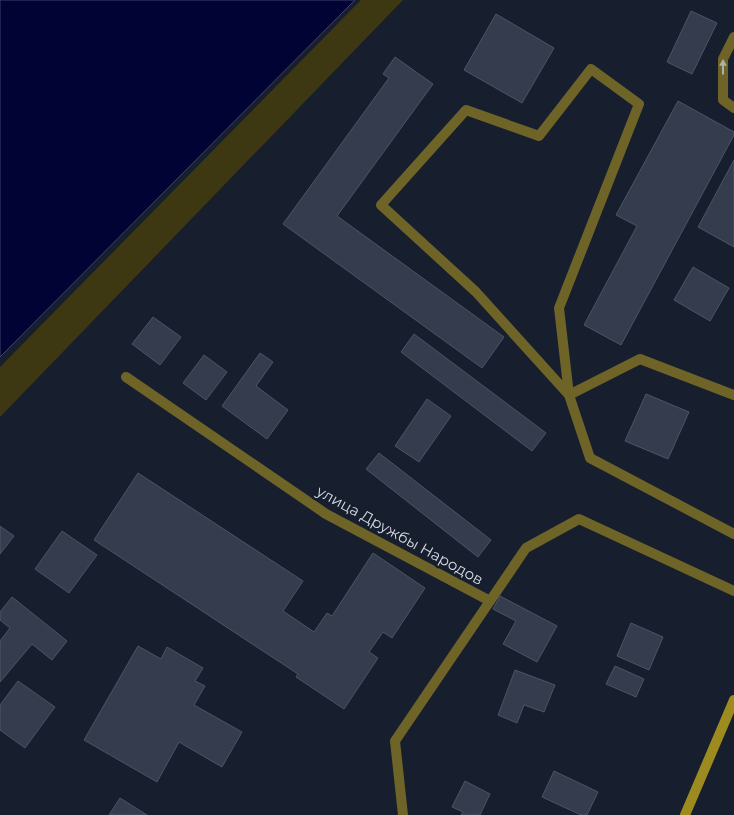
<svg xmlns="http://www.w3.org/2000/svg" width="734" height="815" viewBox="0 0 734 815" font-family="Montserrat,sans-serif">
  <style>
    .green { fill: #3e3812 }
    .water { fill: #010334; stroke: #404368 }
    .building { fill: #343c4d; stroke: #4c5466 }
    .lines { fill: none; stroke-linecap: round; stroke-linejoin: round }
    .service { stroke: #6e6428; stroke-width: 10 }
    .minor { stroke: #6e6428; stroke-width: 10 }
    .secondary { stroke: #9d8b20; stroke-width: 10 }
    .oneway { fill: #b0b0a2 }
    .labels { text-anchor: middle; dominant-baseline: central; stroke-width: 5; stroke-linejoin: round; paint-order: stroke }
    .street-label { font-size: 15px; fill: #d4d9e3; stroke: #171e2d }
  </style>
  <rect width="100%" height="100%" fill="#171e2d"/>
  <path class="green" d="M 361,0 L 403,0 L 0,417 L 0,367 Z"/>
  <path class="water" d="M 0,0 L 355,0 L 0,357 Z"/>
  <path class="building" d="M 691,11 L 717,23 L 692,74 L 667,62 Z
    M 496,14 L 554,48 L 522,103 L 464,70 Z
    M 395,57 L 433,84 L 337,216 L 504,337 L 482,368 L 283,224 L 389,78 L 383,74 Z
    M 678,101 L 734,132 L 734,135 L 621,345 L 584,325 L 637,226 L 616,215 Z
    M 734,160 L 734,247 L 698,227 Z
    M 693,267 L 729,288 L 710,321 L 674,300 Z
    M 153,317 L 181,337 L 160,365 L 132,344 Z
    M 414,334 L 546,433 L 532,451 L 401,352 Z
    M 260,353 L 273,362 L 256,386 L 288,410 L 267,439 L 222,406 Z
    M 204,355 L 227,372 L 206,400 L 183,383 Z
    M 646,394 L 689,412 L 668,459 L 625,441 Z
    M 427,399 L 451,416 L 419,462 L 395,446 Z
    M 379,453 L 491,540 L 478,557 L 366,469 Z
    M 138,473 L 303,581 L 283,611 L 314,632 L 327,613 L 332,616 L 373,553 L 425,588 L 392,638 L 383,632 L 369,652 L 378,658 L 344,709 L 296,677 L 298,674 L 94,540 Z
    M 0,526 L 14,536 L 0,554 Z
    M 62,531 L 97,555 L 69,593 L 35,569 Z
    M 500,596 L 557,626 L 537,662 L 503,644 L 516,621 L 493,609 Z
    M 12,597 L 67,641 L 52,660 L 32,644 L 0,682 L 0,641 L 10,628 L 0,620 L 0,612 Z
    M 631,623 L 663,637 L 649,670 L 617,656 Z
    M 138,646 L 161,659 L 167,647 L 203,668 L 195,681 L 205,686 L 194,705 L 242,732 L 222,767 L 179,742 L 157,782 L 84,740 Z
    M 615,666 L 644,679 L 636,697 L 606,684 Z
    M 515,670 L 555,685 L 544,712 L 524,705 L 517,723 L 498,715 Z
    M 18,681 L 55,707 L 25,748 L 0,730 L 0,705 Z
    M 554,771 L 598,792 L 587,815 L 581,815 L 542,797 Z
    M 465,781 L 490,794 L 480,815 L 461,815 L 463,812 L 452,807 Z
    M 120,798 L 147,815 L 109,815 Z"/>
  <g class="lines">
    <path class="service" d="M 569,395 L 476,292 L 381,205 L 466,110 L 539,136 L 591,69 L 639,104 L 559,308 L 569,395 L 590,458 L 734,534
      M 569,395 L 640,359 L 734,395
      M 403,815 L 395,741 L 490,601"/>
    <path class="minor" d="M 734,37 L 723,59 L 723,100 L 734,108
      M 126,377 L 326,514 L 490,601 L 526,548 L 579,519 L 734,591"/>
    <path class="secondary" d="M 685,815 L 734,700"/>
  </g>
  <defs><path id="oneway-solid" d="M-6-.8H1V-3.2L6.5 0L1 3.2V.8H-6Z" transform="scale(1.25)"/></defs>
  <use class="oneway" href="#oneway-solid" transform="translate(723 67) rotate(-90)"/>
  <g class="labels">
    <g class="street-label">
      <text transform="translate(400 535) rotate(29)">улица Дружбы Народов</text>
    </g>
  </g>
</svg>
